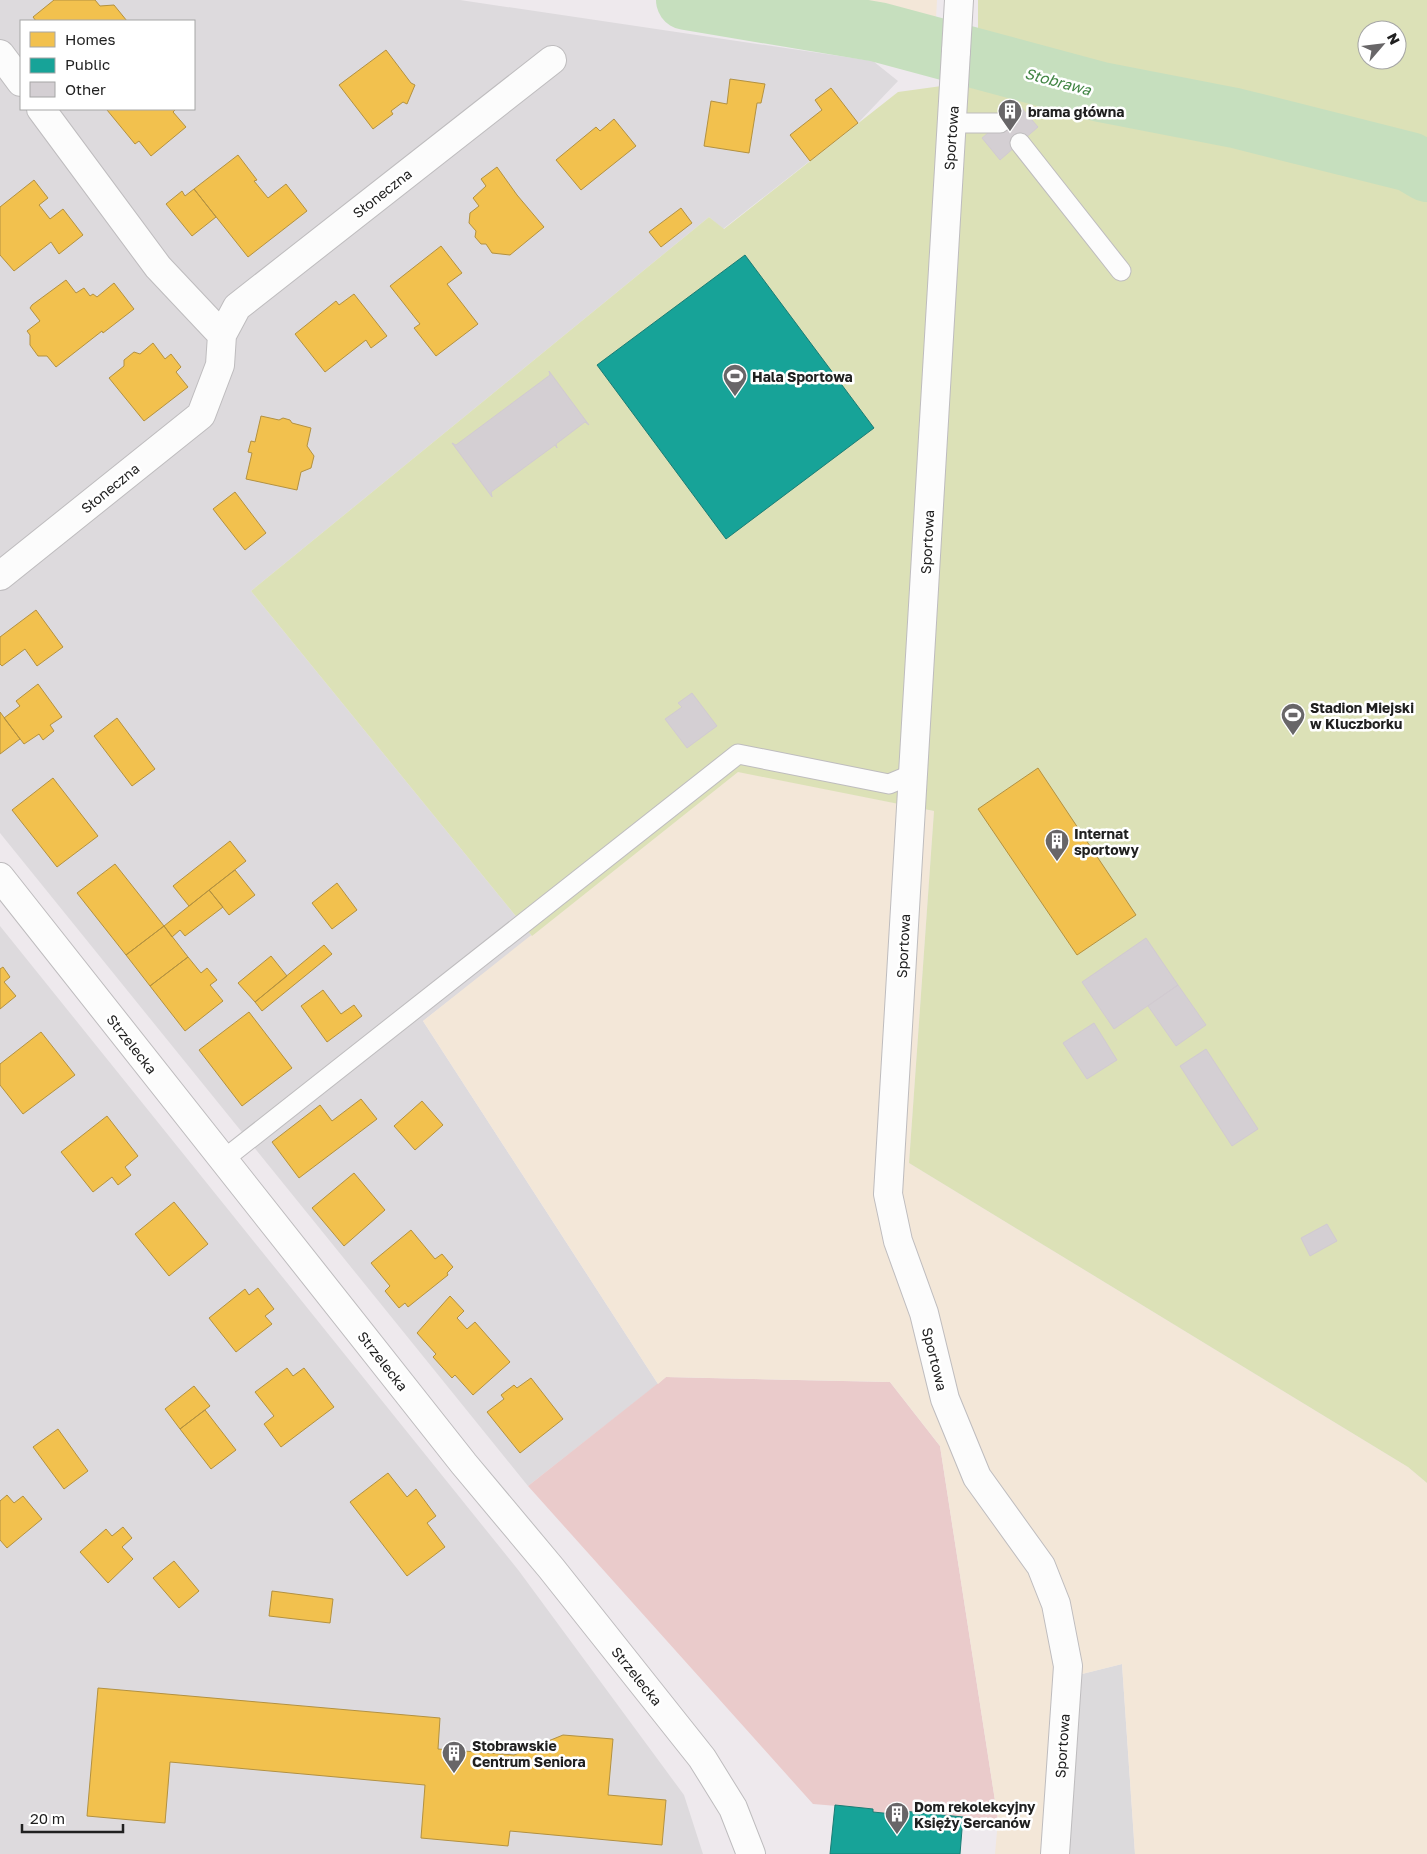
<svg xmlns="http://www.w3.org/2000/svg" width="1427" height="1854" viewBox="0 0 1427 1854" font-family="'Golos Text',sans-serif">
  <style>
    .residential { fill: #dddadd; fill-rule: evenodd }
    .religious { fill: #dcdadc }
    .grass { fill: #eacbcb }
    .park { fill: #f3e7d8 }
    .pitch { fill: #dce1b7; fill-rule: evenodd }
    .homes { fill: #f2c14e; stroke: #b39140 }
    .public { fill: #17a398; stroke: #1a7c74 }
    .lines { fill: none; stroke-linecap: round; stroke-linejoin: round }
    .river { stroke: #c6dfbe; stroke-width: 60 }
    .building { fill: #d4cfd3; stroke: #d1cad1 }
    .service-casing { stroke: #bebcbe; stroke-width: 21 }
    .pedestrian-casing { stroke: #bebcbe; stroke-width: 30 }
    .minor-casing { stroke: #bebcbe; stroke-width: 30 }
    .tertiary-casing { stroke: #bebcbe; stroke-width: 30 }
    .service { stroke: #fcfcfc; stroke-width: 19 }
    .pedestrian { stroke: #fcfcfc; stroke-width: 28 }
    .minor { stroke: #fcfcfc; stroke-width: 28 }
    .tertiary { stroke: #fcfcfc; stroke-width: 28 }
    .labels { text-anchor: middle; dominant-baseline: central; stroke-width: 5; stroke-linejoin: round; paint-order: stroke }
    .poi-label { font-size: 14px; font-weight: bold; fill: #202020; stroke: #fff; text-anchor: start }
    .street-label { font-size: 14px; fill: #202020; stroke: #fff }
    .water-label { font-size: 15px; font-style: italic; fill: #418544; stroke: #fff }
  </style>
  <rect width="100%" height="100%" fill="#eee9ed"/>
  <path class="residential" d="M 0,0 L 460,0 L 873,61 L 898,81 L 858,123 L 723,229 L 709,217 L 251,591 L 532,936 L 423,1021 L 658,1384 L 528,1486 L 0,833 ZM 21,21 L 194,21 L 194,109 L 21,109 Z
    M 0,926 L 519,1571 L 684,1795 L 703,1854 L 0,1854 Z"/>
  <path class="religious" d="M 1122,1664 L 1135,1854 L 1063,1854 L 1074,1676 Z"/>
  <path class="grass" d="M 666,1377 L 890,1382 L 940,1446 L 998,1820 L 894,1811 L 893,1814 L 873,1812 L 873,1809 L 813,1804 L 528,1486 Z"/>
  <path class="park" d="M 809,0 L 937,0 L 936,19 Z
    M 738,771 L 934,811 L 909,1163 L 1408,1467 L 1427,1483 L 1427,1854 L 1135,1854 L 1122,1664 L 1074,1676 L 1063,1854 L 995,1854 L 998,1820 L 940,1446 L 890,1382 L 666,1377 L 658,1384 L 423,1021 Z"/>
  <path class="pitch" d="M 978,0 L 1427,0 L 1427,1483 L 1408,1467 L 909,1163 L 934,811 L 738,772 L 532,936 L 251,591 L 709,217 L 724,229 L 898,92 L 978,81 ZM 1367,30 L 1397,30 L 1397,60 L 1367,60 Z"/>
  <path class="homes" d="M 54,0 L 95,0 L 100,6 L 114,5 L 127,21 L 36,21 L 33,17 Z
    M 386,50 L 411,83 L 415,85 L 407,104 L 403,102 L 391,111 L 393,114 L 373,129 L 339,85 Z
    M 730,79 L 765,84 L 761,103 L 757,103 L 749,153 L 704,146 L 711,101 L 727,104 Z
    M 831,88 L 858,123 L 810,161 L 790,135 L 822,110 L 815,100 Z
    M 108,109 L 176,109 L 173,112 L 186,127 L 151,156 L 139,141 L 135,144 L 107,110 Z
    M 614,119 L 636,146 L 581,190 L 556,160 L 596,127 L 600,131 Z
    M 238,155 L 257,180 L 254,181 L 268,198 L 286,184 L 307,211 L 248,257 L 194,189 Z
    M 497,167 L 517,195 L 544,227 L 510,255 L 492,253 L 486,244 L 481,244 L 475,237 L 476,231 L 469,223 L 470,213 L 479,206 L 473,198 L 486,186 L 481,179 Z
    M 34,180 L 48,198 L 39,205 L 50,219 L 63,209 L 83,235 L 59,254 L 51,242 L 14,271 L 0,255 L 0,207 Z
    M 194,189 L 216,217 L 192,236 L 166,204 L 182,191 L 185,196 Z
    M 681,208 L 692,223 L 661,247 L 649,232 Z
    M 441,246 L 462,273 L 447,284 L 478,324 L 436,356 L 414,328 L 420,324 L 390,286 Z
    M 66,280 L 76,293 L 84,288 L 90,296 L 93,294 L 97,297 L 114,283 L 134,309 L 103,333 L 102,331 L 56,367 L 47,356 L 38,356 L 30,345 L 30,335 L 27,331 L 40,321 L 30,308 L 32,305 Z
    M 354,294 L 387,336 L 371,348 L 366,340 L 325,372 L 295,334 L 336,301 L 339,305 Z
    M 153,343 L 165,359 L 171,354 L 181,367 L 176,372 L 188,387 L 144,421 L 109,378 L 124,366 L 124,360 L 134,352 L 140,354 Z
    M 261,416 L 279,420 L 283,418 L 290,420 L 292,423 L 311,428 L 307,446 L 314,456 L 311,468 L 301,472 L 297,490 L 246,479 L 252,453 L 248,452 L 251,441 L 255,442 Z
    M 235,492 L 266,533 L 245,550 L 213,509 Z
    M 36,610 L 63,647 L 37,666 L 25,649 L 2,666 L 0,664 L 0,637 Z
    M 38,684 L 62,717 L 50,725 L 54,731 L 43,740 L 39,734 L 24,744 L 4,718 L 20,706 L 16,701 Z
    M 0,712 L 20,739 L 0,754 Z
    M 117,718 L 155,769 L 132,786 L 94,736 Z
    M 1038,768 L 1136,915 L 1077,955 L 978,809 Z
    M 53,778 L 98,836 L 57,867 L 12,810 Z
    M 230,841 L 246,861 L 189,906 L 173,886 Z
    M 115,864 L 164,926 L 126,955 L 77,893 Z
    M 235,870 L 255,895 L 229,915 L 209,890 Z
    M 337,883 L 357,910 L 332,929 L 312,903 Z
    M 209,890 L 223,907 L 185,936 L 180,930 L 172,937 L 164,926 Z
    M 164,926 L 188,957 L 150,986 L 126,955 Z
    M 324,945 L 332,954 L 262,1011 L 255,1002 Z
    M 271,956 L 287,976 L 255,1002 L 238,983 Z
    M 188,957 L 201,973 L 207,968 L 217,980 L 210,985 L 223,1001 L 185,1031 L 150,986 Z
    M 3,967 L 10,977 L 4,982 L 16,996 L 0,1009 L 0,969 Z
    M 323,990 L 341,1014 L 354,1005 L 362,1016 L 327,1042 L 301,1006 Z
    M 249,1012 L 292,1068 L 242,1106 L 199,1050 Z
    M 41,1032 L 75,1075 L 23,1114 L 0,1085 L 0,1064 Z
    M 361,1099 L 377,1119 L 299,1178 L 272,1142 L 320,1105 L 332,1121 Z
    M 422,1101 L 443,1125 L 415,1150 L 394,1126 Z
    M 107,1116 L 138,1156 L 125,1167 L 131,1175 L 118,1185 L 112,1177 L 93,1192 L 61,1152 Z
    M 354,1173 L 385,1210 L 344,1246 L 312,1208 Z
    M 174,1202 L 208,1244 L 169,1276 L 135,1234 Z
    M 411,1230 L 435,1259 L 442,1254 L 453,1267 L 447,1273 L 448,1275 L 408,1307 L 405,1303 L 399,1308 L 385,1291 L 390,1286 L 371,1263 Z
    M 258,1288 L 274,1309 L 265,1316 L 272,1324 L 236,1352 L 209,1318 L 245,1289 L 249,1295 Z
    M 450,1296 L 464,1311 L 457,1318 L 467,1329 L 475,1322 L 510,1362 L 473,1395 L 455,1375 L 452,1378 L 433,1357 L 436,1354 L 417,1333 Z
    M 287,1368 L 293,1376 L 304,1368 L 334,1407 L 281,1447 L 264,1424 L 274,1416 L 255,1392 Z
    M 531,1378 L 563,1419 L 520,1453 L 487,1412 L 504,1399 L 501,1395 L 514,1385 L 517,1388 Z
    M 194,1386 L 210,1406 L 180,1429 L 165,1409 Z
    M 205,1410 L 236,1450 L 211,1469 L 180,1429 Z
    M 58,1429 L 88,1471 L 64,1489 L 33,1447 Z
    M 388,1473 L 407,1497 L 416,1489 L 436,1516 L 427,1523 L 445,1547 L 407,1576 L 350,1502 Z
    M 7,1495 L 14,1503 L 23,1496 L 42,1519 L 7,1548 L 0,1540 L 0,1501 Z
    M 123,1527 L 132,1538 L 122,1547 L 133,1559 L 108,1583 L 80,1552 L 106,1529 L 112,1536 Z
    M 174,1561 L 199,1591 L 179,1608 L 153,1578 Z
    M 272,1591 L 333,1599 L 330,1623 L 269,1616 Z
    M 98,1688 L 440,1718 L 438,1749 L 514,1755 L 563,1735 L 613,1739 L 608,1795 L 666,1800 L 662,1845 L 510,1831 L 508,1846 L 421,1838 L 425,1785 L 170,1762 L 165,1823 L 87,1816 Z"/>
  <path class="public" d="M 745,255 L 874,428 L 726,539 L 597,365 Z
    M 835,1805 L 873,1809 L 873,1812 L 893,1814 L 893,1810 L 963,1817 L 960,1854 L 830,1854 Z"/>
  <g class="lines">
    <path class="river" d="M 686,0 L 878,32 L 1101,92 L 1235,118 L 1410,162 L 1427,172"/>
  </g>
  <path class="building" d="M 1020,106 L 1038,127 L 1000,160 L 982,138 Z
    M 549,371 L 589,425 L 585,422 L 556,444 L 557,448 L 555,445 L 491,492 L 492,497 L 452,443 L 456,445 L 550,375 Z
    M 692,693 L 717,726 L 687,748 L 665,719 L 682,707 L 678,703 Z
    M 1146,938 L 1178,985 L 1114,1029 L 1082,982 Z
    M 1178,985 L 1206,1025 L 1176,1046 L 1148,1006 Z
    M 1094,1023 L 1117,1060 L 1087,1079 L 1063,1043 Z
    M 1206,1049 L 1258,1129 L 1232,1146 L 1180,1066 Z
    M 1327,1224 L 1337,1241 L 1310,1256 L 1301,1238 Z"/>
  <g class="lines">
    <defs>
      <path id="service" d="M 952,123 L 1000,123
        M 1020,143 L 1121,271
        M 223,1160 L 738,754 L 889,784 L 913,774"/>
      <path id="pedestrian" d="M 956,51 L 959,0"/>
      <path id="minor" d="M 956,51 L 888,1194 L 898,1241 L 924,1313 L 945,1399 L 977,1477 L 1041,1566 L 1056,1604 L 1068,1666 L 1055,1854
        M 0,54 L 21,82
        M 41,109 L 158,267 L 222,335
        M 0,576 L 201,415 L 220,365 L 222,335 L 237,307 L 552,60"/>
      <path id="tertiary" d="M 0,877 L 464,1464 L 551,1568 L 702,1758 L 733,1808 L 751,1854"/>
    </defs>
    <use href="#service" class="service-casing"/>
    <use href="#pedestrian" class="pedestrian-casing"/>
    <use href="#minor" class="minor-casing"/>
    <use href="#tertiary" class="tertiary-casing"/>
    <use href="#service" class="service"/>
    <use href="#pedestrian" class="pedestrian"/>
    <use href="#minor" class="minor"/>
    <use href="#tertiary" class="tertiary"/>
  </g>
  <defs>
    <symbol id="building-pin" viewBox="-11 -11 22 30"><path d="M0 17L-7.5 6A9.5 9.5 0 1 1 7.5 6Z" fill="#686668" stroke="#fff"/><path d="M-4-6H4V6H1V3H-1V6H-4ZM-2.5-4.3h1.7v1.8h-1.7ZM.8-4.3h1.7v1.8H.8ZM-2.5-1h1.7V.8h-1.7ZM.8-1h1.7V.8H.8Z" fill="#fff"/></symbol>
    <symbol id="stadium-pin" viewBox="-11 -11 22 30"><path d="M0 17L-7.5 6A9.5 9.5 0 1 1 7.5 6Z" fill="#686668" stroke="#fff"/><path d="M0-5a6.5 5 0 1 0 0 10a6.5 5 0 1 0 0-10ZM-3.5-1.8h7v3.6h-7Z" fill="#fff"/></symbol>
  </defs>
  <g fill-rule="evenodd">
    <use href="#building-pin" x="996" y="97" width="28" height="38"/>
    <use href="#stadium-pin" x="721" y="362" width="28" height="38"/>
    <use href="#stadium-pin" x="1279" y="701" width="28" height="38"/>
    <use href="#building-pin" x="1043" y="827" width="28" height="38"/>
    <use href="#building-pin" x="440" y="1739" width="28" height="38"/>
    <use href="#building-pin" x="883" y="1800" width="28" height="38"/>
  </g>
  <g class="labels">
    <g class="poi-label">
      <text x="1028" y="111">brama główna</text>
      <text x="752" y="376">Hala Sportowa</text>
      <text x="1310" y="707">Stadion Miejski<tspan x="1310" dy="16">w Kluczborku</tspan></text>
      <text x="1074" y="833">Internat<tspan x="1074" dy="16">sportowy</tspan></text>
      <text x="472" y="1745">Stobrawskie<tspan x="472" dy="16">Centrum Seniora</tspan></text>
      <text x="914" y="1806">Dom rekolekcyjny<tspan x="914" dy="16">Księży Sercanów</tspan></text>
    </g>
    <g class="street-label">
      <text transform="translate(951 138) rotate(-86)">Sportowa</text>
      <text transform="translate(382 193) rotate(-38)">Słoneczna</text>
      <text transform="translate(110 488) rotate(-39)">Słoneczna</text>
      <text transform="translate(927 542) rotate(-87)">Sportowa</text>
      <text transform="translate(903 946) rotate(-87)">Sportowa</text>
      <text transform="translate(132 1044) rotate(52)">Strzelecka</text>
      <text transform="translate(935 1359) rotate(76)">Sportowa</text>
      <text transform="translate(383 1361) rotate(52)">Strzelecka</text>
      <text transform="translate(637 1676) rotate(51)">Strzelecka</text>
      <text transform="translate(1062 1746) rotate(-86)">Sportowa</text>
    </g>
    <g class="water-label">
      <text transform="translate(1058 81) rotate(15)">Stobrawa</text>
    </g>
  </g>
  <rect x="20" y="20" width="175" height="90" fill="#ffffff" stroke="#a6a6a6"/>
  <rect x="30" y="32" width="25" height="15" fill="#f2c14e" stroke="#a6a6a6"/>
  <text x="65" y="45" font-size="15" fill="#202020">Homes</text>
  <rect x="30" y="58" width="25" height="15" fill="#17a398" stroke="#a6a6a6"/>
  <text x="65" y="70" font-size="15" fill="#202020">Public</text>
  <rect x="30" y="82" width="25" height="15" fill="#d4cfd3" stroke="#a6a6a6"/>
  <text x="65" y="95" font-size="15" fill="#202020">Other</text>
  <g transform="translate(1382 45) rotate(62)"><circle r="24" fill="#ffffff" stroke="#a6a6a6"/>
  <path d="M0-4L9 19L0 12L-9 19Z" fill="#686668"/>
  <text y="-8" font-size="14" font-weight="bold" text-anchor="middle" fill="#202020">N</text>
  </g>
  <path d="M22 1824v8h101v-8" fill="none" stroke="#202020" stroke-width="2.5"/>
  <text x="30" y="1824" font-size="15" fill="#202020" stroke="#ffffff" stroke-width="4" paint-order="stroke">20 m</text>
</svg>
